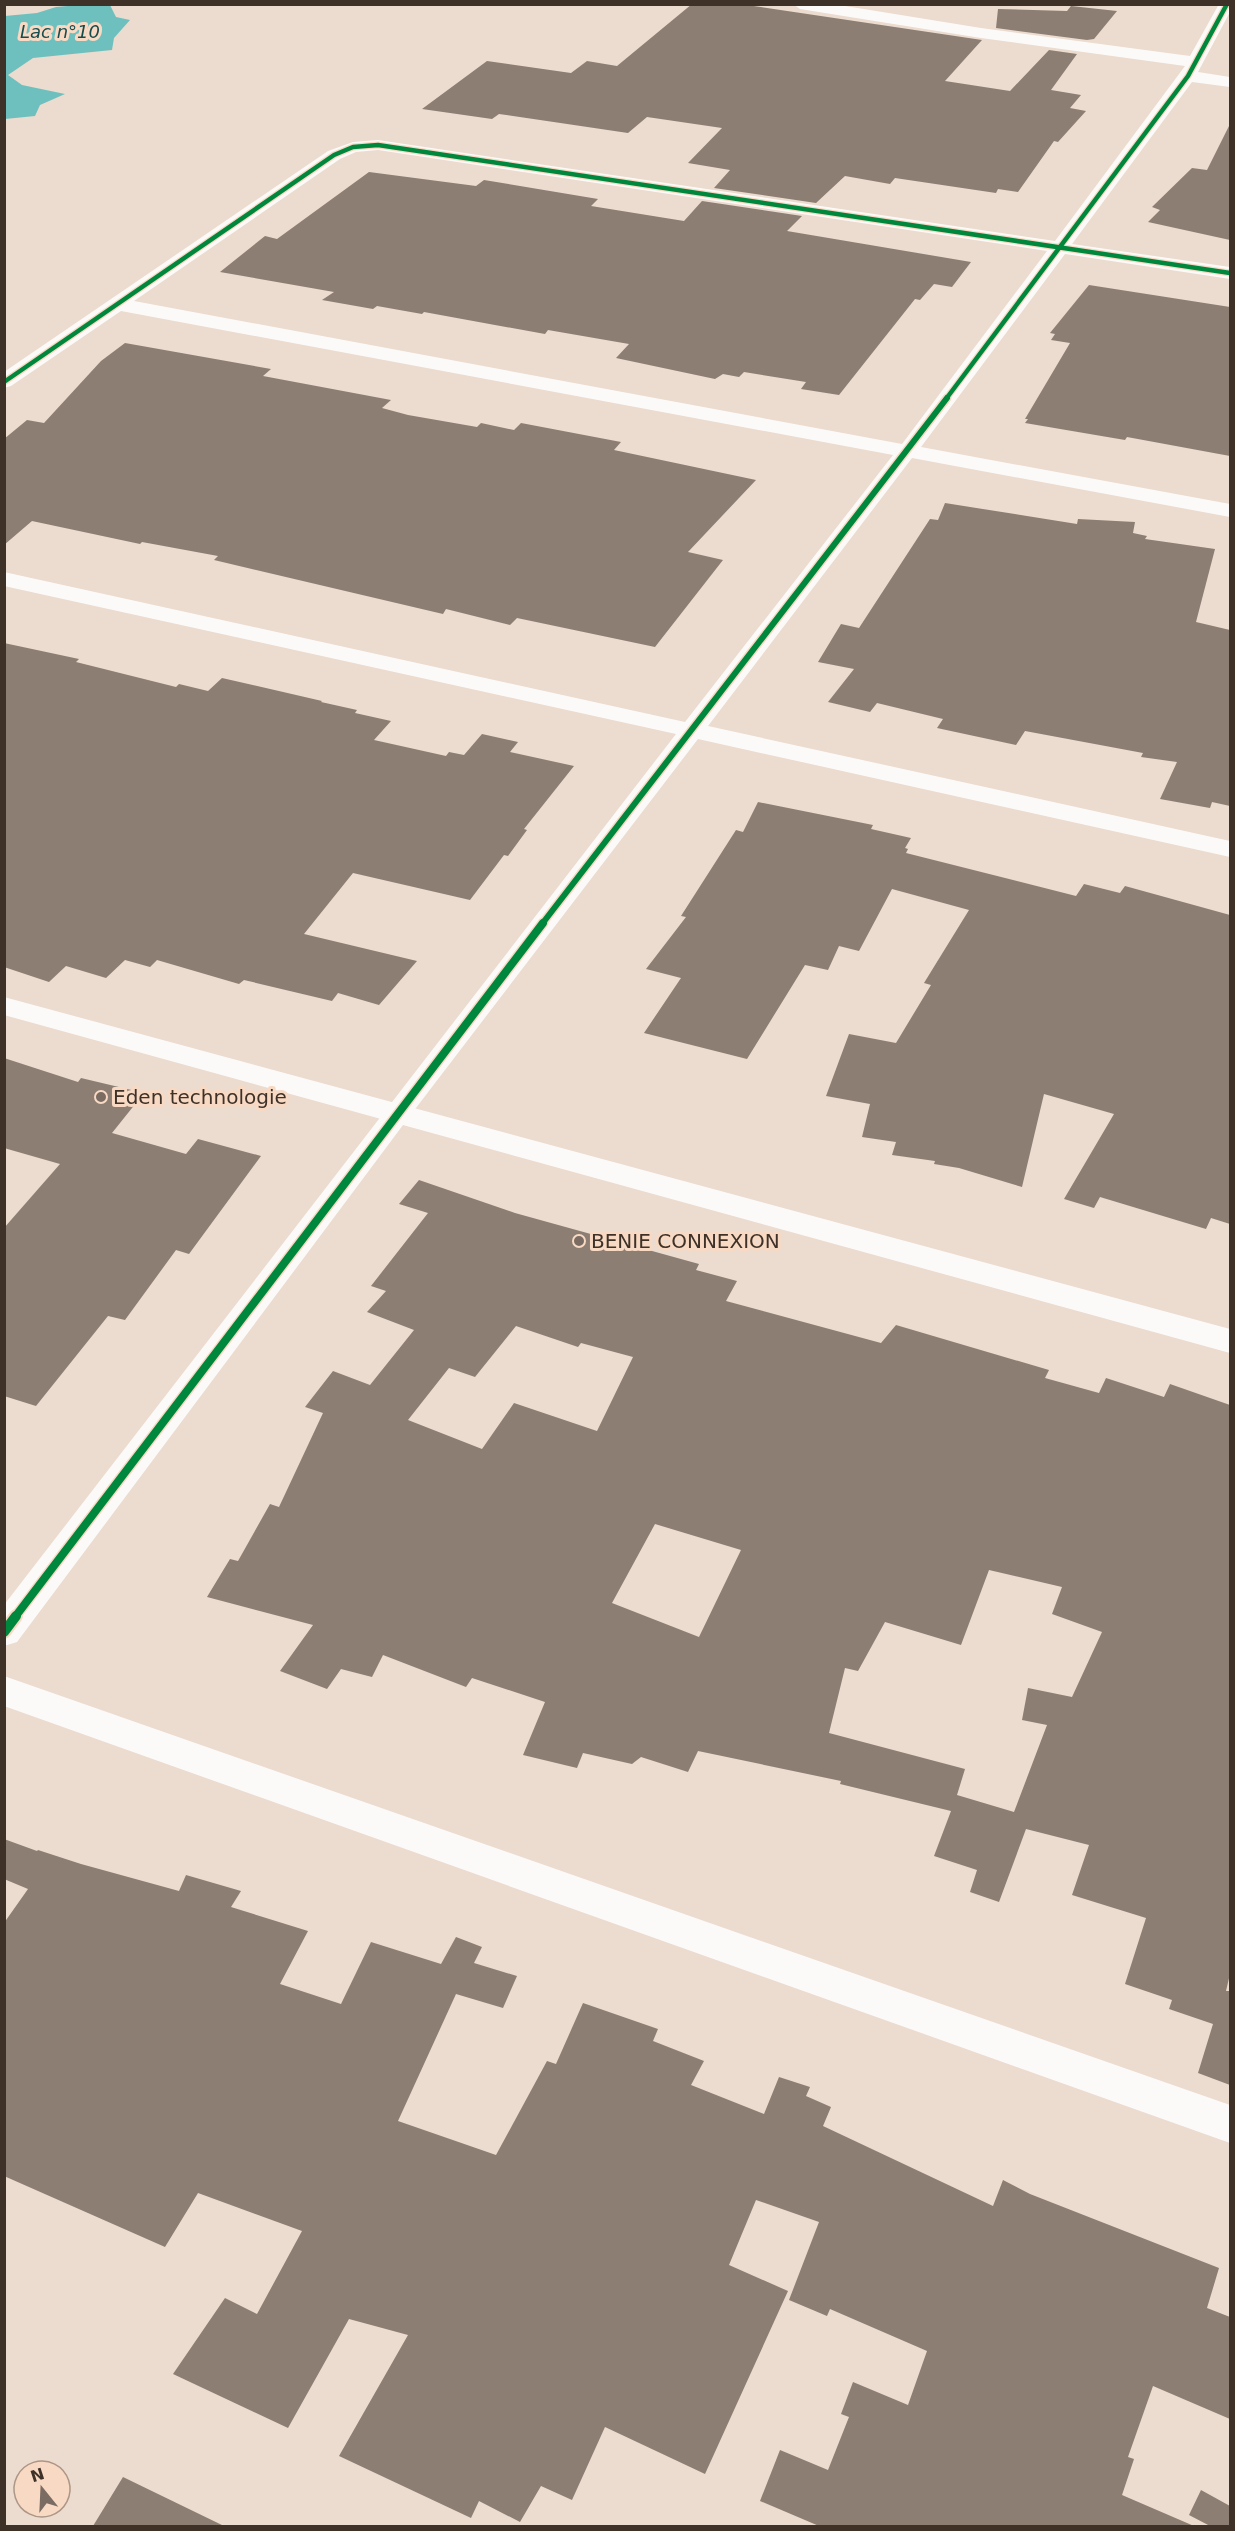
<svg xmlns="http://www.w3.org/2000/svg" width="1235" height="2531" viewBox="0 0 1235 2531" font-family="'DejaVu Sans',sans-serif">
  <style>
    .water { fill: #6dc0be }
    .building { fill: #8c7e73; fill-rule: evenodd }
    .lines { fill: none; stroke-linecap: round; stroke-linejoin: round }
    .minor { fill: #fcfaf8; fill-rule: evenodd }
    .tertiary { fill: #fcfaf8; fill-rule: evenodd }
    .cycleway-far3-casing { stroke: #f8d9c3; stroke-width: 7 }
    .cycleway-far2-casing { stroke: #f8d9c3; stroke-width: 9 }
    .cycleway-far1-casing { stroke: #f8d9c3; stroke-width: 11 }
    .cycleway-casing { stroke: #f8d9c3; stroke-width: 14 }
    .cycleway-far3 { stroke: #00873e; stroke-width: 4.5 }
    .cycleway-far2 { stroke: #00873e; stroke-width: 6 }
    .cycleway-far1 { stroke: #00873e; stroke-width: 8 }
    .cycleway { stroke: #00873e; stroke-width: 10 }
    .poi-dot { fill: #7a6c62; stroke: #f8d9c3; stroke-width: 2 }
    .labels { text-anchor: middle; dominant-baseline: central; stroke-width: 6; stroke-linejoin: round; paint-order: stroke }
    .far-water-label { font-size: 18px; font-style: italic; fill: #164c4d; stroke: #f8d9c3 }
    .poi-label { font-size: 20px; fill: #3d3128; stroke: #f8d9c3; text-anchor: start }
  </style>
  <rect width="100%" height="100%" fill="#ecdbcf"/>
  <path class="water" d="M 79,5 L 110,5 L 116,17 L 130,20 L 114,38 L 112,50 L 33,58 L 8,75 L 22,85 L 65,94 L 40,105 L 35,116 L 5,119 L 5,16 L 37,13 L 56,7 Z"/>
  <path class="building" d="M 692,4 L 740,4 L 982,40 L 945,81 L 1010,91 L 1049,50 L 1077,54 L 1051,90 L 1081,95 L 1070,108 L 1086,111 L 1058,142 L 1054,141 L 1018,192 L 998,189 L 996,193 L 895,178 L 890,184 L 845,176 L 816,203 L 714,188 L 730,170 L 688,163 L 722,128 L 647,117 L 628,133 L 499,114 L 492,119 L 422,109 L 487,61 L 571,73 L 587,61 L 617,66 Z
    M 1071,6 L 1117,11 L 1094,39 L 1087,40 L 996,28 L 998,9 L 1067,11 Z
    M 1230,124 L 1230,240 L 1148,222 L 1160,210 L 1152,207 L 1192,168 L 1207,170 Z
    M 369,172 L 476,186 L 484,180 L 598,199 L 591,206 L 684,221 L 702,201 L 802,216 L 787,231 L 971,262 L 952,287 L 934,284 L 920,300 L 915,299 L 839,395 L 801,389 L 806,382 L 744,372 L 739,377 L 723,374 L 715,379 L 616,358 L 629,344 L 548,330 L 545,334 L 424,312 L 422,314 L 377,306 L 373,309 L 322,300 L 334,292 L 220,272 L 265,236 L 277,239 Z
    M 1089,285 L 1230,307 L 1230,456 L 1127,437 L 1125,440 L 1025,423 L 1028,419 L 1025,419 L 1070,343 L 1051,340 L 1055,334 L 1050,333 Z
    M 125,343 L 271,369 L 263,376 L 391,400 L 382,408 L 408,415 L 477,427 L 481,423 L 514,430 L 521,423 L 621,442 L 614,450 L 756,480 L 688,552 L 723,560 L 655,647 L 517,618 L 510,625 L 446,609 L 443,614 L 214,560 L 218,556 L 142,542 L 140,544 L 32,521 L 4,545 L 4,439 L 27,420 L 44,423 L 101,361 Z
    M 945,503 L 1077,524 L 1078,519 L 1135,522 L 1133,533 L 1147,536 L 1145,539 L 1215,549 L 1196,622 L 1230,630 L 1230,806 L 1212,802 L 1210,808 L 1160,799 L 1177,762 L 1141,757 L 1143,753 L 1025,731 L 1016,745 L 937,728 L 943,719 L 877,703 L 870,712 L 828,702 L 854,669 L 818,662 L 841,624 L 859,628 L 930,519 L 938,520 Z
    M 4,643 L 79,659 L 76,662 L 176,687 L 179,684 L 208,691 L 222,678 L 322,701 L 321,702 L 357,710 L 355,713 L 391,721 L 374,740 L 446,756 L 449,752 L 464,755 L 482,734 L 518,742 L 510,752 L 574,766 L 524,829 L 527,830 L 508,856 L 504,855 L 470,900 L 353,873 L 304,934 L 417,961 L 379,1005 L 338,993 L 332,1001 L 244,980 L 239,984 L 157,960 L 150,967 L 125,960 L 106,978 L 66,966 L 49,982 L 4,967 Z
    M 758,802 L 873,825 L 871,829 L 911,838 L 905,848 L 908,849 L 906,853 L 1076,896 L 1084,884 L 1120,893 L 1125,886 L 1230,915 L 1230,1224 L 1211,1218 L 1206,1229 L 1100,1197 L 1094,1208 L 1064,1199 L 1114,1114 L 1044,1094 L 1022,1187 L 959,1168 L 934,1164 L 935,1161 L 892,1155 L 896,1142 L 862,1137 L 870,1104 L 826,1096 L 849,1034 L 896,1043 L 931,985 L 924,983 L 969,910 L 892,889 L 859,951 L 839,946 L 828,970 L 805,965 L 747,1059 L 644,1033 L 681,978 L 646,969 L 686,917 L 681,916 L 736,830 L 743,832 Z
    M 4,1058 L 78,1082 L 81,1078 L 144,1093 L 112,1133 L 186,1154 L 198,1139 L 261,1156 L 189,1254 L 176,1250 L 125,1320 L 108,1316 L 36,1406 L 4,1396 L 4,1228 L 60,1164 L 4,1148 Z
    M 419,1180 L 515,1213 L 699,1264 L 696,1270 L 737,1281 L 726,1301 L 881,1343 L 896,1325 L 1049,1370 L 1045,1378 L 1099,1393 L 1106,1378 L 1164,1397 L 1170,1384 L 1230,1405 L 1230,1974 L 1226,1991 L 1230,1991 L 1230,2085 L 1198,2073 L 1213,2024 L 1169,2009 L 1172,2000 L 1125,1984 L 1146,1918 L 1072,1895 L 1089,1845 L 1026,1829 L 999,1902 L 970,1892 L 977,1870 L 934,1856 L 951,1811 L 840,1784 L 841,1781 L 698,1751 L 688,1772 L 641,1757 L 632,1764 L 583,1753 L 577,1768 L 523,1755 L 545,1702 L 472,1678 L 466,1687 L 383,1655 L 372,1677 L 341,1669 L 327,1689 L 280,1671 L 313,1625 L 207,1597 L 230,1559 L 238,1561 L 270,1504 L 279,1507 L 323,1413 L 305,1407 L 333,1371 L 370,1385 L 414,1330 L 367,1312 L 386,1291 L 371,1286 L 428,1213 L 399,1204 ZM 516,1326 L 578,1347 L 581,1343 L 633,1357 L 597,1431 L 514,1403 L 482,1449 L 408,1420 L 449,1368 L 475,1377 ZM 655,1524 L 741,1550 L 699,1637 L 612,1603 ZM 989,1570 L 1062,1587 L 1052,1614 L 1102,1632 L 1072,1697 L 1028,1688 L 1022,1720 L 1047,1725 L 1014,1812 L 957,1795 L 965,1769 L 829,1733 L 845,1668 L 858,1671 L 885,1622 L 961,1645 Z
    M 4,1839 L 37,1851 L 38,1850 L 81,1864 L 179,1891 L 186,1875 L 241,1891 L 231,1907 L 308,1931 L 280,1984 L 341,2004 L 371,1942 L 441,1964 L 456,1937 L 482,1947 L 474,1963 L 517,1976 L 503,2008 L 456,1994 L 398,2121 L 496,2155 L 547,2061 L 556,2064 L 583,2003 L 658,2029 L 653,2041 L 704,2061 L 691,2085 L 764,2114 L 779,2077 L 810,2087 L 806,2096 L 831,2107 L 823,2126 L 993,2206 L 1003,2180 L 1030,2194 L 1219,2268 L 1207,2308 L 1230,2317 L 1230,2419 L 1153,2386 L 1128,2457 L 1134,2459 L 1122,2495 L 1194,2526 L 819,2526 L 760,2501 L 780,2450 L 828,2470 L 849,2417 L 841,2414 L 853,2382 L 908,2405 L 927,2351 L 830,2309 L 827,2316 L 789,2300 L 819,2222 L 756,2200 L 729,2265 L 788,2291 L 705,2474 L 605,2427 L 572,2500 L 541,2486 L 520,2522 L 479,2501 L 471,2518 L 339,2456 L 408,2335 L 349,2319 L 288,2428 L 173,2374 L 225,2298 L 257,2314 L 302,2231 L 198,2193 L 165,2247 L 4,2176 L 4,1923 L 28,1889 L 4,1879 Z
    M 123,2477 L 224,2526 L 93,2526 Z
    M 1201,2490 L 1230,2506 L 1230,2526 L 1210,2526 L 1189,2515 Z"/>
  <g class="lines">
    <path class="minor" d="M 793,4 L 833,4 L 981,28 L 1190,56 L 1219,4 L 1230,4 L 1230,12 L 1198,72 L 1230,77 L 1230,87 L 1192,82 L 1072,244 L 1230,267 L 1230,279 L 1065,254 L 921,447 L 1230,504 L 1230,517 L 912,458 L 708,726 L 1230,841 L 1230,857 L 698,739 L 406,1121 L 17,1642 L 4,1646 L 4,1605 L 676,734 L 4,586 L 4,572 L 685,722 L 893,455 L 121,311 L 11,386 L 4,388 L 4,372 L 328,151 L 353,142 L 378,140 L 1055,241 L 1185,66 L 981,38 L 800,9 ZM 378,150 L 1047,251 L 902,444 L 134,301 L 340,159 L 356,152 Z
      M 4,1676 L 1230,2105 L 1230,2143 L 4,1706 Z"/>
    <path class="tertiary" d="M 4,997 L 1230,1329 L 1230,1353 L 4,1015 Z"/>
    <defs>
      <path id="cycleway-far3" d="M 4,382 L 334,155 L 353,147 L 378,145 L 1230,273
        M 946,399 L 1188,76 L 1227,4"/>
      <path id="cycleway-far2" d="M 542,924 L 947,398"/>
      <path id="cycleway-far1" d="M 15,1617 L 543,923"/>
      <path id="cycleway" d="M 4,1632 L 16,1616"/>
    </defs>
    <use href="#cycleway-far3" class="cycleway-far3-casing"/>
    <use href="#cycleway-far2" class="cycleway-far2-casing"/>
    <use href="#cycleway-far1" class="cycleway-far1-casing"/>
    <use href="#cycleway" class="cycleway-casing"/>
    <use href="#cycleway-far3" class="cycleway-far3"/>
    <use href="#cycleway-far2" class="cycleway-far2"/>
    <use href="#cycleway-far1" class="cycleway-far1"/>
    <use href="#cycleway" class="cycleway"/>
  </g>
  <g class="poi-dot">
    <circle cx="101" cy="1097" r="6"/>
    <circle cx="579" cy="1241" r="6"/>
  </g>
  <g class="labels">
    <g class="far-water-label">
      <text x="60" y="31">Lac n°10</text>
    </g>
    <g class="poi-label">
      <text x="113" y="1097">Eden technologie</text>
      <text x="591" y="1241">BENIE CONNEXION</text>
    </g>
  </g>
  <rect width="1235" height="2531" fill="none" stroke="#3d3128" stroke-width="12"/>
  <g transform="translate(42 2489) rotate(342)"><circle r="28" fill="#f8d9c3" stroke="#ad9685" stroke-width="1.5"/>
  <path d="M0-4.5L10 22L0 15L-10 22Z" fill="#7a6c62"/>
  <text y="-9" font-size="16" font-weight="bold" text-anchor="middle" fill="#3d3128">N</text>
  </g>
</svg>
